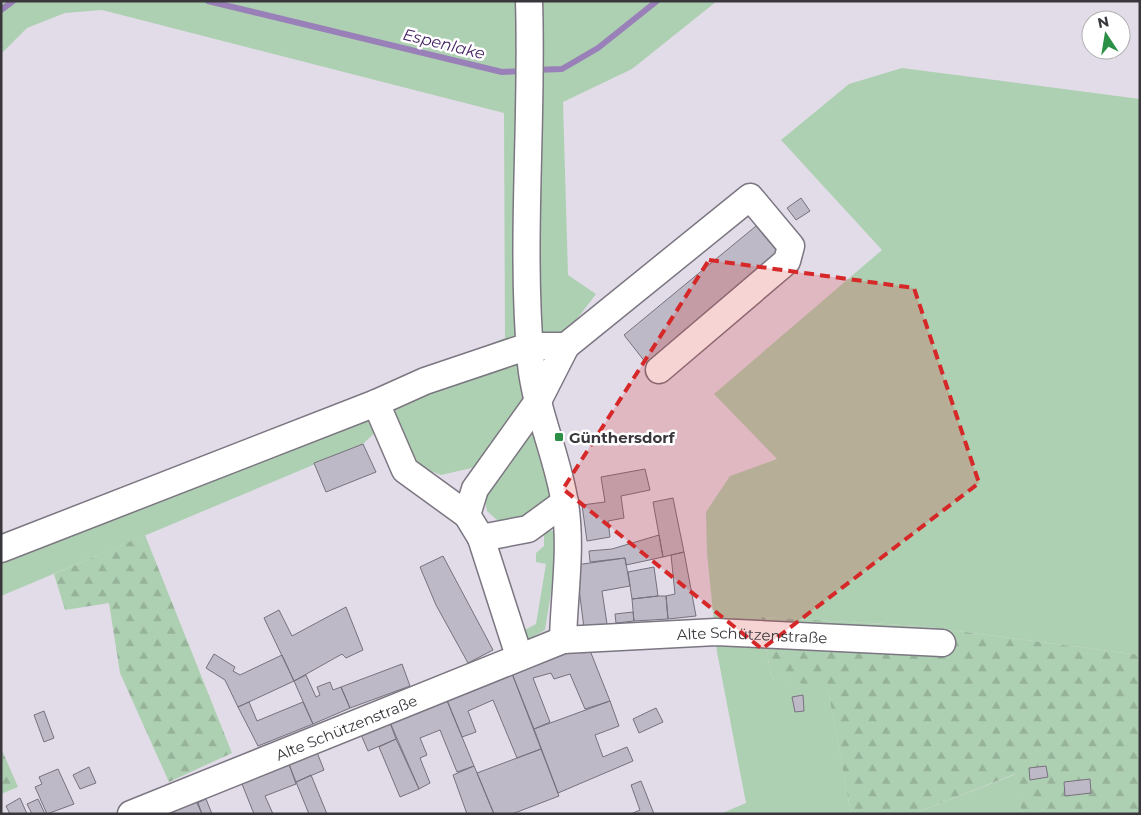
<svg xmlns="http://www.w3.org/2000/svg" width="1141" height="815" viewBox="0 0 1141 815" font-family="Montserrat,sans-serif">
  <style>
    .grass { fill: #aed0b2 }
    .forest { fill: url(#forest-firs) }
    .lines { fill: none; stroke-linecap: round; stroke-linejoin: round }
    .stream { stroke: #9980b8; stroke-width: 6 }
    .building { fill: #beb9c6; stroke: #76717c }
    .minor-casing { stroke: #7b7681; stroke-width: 29 }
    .minor { stroke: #fff; stroke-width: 26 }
    .marked { fill: #d62828; fill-opacity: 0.2; stroke: #d62828; stroke-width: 4; stroke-dasharray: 10 6; stroke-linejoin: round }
    .poi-dot { fill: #2b9045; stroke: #fff; stroke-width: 2 }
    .labels { text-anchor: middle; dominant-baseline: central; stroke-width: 5; stroke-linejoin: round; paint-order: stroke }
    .poi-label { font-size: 15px; font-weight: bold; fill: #39373c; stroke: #fff; text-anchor: start }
    .street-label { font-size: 15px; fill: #39373c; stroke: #fff }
    .water-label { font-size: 16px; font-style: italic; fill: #452266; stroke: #fff }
  </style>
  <defs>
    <pattern id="forest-firs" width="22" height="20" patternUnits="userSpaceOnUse" patternTransform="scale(1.25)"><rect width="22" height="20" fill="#aed0b2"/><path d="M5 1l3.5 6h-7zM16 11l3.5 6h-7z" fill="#96b39a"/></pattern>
  </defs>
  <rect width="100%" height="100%" fill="#e2dce9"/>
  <path class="grass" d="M 1,1 L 717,1 L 632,69 L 563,102 L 568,275 L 596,294 L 552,352 L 523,361 L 525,395 L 516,417 L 476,467 L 441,475 L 415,465 L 389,419 L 363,444 L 1,596 L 1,536 L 505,338 L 504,113 L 102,10 L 65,13 L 27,28 L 1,54 Z
    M 902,68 L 1140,99 L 1140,655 L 920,626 L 761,617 L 771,676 L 828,689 L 851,814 L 720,814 L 746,803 L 717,652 L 707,553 L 706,512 L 730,476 L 777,459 L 714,394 L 882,250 L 781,140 L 849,84 Z
    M 536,417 L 551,488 L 545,514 L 505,527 L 487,511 L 483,492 Z
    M 555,530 L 555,568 L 545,630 L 525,641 L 519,633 L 536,624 L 546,564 L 536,562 L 536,553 L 544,546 L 544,532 Z
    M 1016,774 L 1022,814 L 913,814 Z"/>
  <path class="forest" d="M 145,535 L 232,753 L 169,782 L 120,673 L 109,603 L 65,610 L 54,574 Z
    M 761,617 L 920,626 L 1140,655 L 1140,814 L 1022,814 L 1015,774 L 913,814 L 851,814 L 828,690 L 771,676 Z
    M 1,748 L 18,787 L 1,794 Z"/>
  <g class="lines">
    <path class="stream" d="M 208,1 L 502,72 L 523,71
      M 1,10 L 13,1
      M 535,70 L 562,69 L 598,48 L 657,1"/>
  </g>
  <path class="building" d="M 801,198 L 810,211 L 796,220 L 787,208 Z
    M 756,226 L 778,252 L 646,363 L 624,335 Z
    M 363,444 L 376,472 L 326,492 L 314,463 Z
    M 645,469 L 650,490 L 621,496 L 624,518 L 608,521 L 610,537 L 587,541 L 582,505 L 605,502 L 601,477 Z
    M 673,498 L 684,552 L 663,557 L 653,502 Z
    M 659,535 L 663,557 L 626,565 L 625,558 L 590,562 L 589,551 L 612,549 Z
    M 684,552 L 696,616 L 668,619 L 666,596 L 675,594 L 671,555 Z
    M 443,556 L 493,650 L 468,663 L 436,605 L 420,567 Z
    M 625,558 L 630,586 L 602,591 L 607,624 L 584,628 L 576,565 Z
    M 654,567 L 658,596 L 632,599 L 628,572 Z
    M 658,596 L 666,596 L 668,619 L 634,621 L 632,599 Z
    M 346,607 L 363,650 L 346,658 L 342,654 L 294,681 L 264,618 L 279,610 L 292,636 Z
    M 633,612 L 634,621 L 616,623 L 615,614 Z
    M 576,648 L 589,648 L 610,701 L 585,709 L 570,674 L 554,679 L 551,673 L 533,678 L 550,722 L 534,729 L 511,671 Z
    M 214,654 L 235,667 L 233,671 L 240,675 L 282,655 L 294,681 L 238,707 L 225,680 L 206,668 Z
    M 402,664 L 410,686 L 350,708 L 341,687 Z
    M 511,671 L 541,749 L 517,758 L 493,700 L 468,711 L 476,732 L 462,737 L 446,698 Z
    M 306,675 L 316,697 L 320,695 L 317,687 L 330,682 L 333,690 L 341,687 L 350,708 L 313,724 L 294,681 Z
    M 803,695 L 804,711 L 795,712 L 792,697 Z
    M 446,698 L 474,766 L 457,772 L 440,730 L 420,738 L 427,755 L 420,758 L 430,783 L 419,789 L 389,720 Z
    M 610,701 L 619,726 L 595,735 L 603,757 L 627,747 L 633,761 L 558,793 L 534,729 Z
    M 249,702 L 257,721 L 303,702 L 313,724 L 258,746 L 238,707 Z
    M 656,708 L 663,722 L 639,733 L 633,719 Z
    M 44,711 L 54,738 L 44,742 L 34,715 Z
    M 389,720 L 396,739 L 368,751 L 360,732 Z
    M 396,739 L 419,789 L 400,797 L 379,747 Z
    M 541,749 L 559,796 L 512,814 L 494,814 L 477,773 Z
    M 316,750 L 324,770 L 296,782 L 288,762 Z
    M 289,764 L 296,784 L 265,796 L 273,814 L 254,814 L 242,784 Z
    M 474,766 L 477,773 L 494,814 L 467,814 L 453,775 Z
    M 1046,766 L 1048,777 L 1030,780 L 1029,768 Z
    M 89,767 L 96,783 L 80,789 L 73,775 Z
    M 58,769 L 74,804 L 47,814 L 35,787 L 42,784 L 39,777 Z
    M 311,775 L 327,814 L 309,814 L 296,782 Z
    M 1090,779 L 1091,793 L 1065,796 L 1064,782 Z
    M 641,781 L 654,814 L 631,814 L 640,810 L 631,785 Z
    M 20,798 L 27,814 L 10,814 L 6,806 Z
    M 38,799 L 45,814 L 32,814 L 27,804 Z
    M 206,799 L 212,814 L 202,814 L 197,803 Z
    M 197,800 L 202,814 L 165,814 Z"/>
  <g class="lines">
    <defs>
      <g id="minor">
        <path d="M 529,1 C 533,122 520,244 531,364 C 536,412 558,457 565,504 C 572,548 564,596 563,640"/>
        <path d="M 376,403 L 405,470 L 467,515"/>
        <path d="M 565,502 L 528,529 L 481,538 L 467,515 L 475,489 L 538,401 L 566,346"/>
        <path d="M 481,538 L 519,656"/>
        <path d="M 1,549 L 376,403 L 425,381 L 511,352 L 530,346 L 566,346 L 750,197 L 791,246 L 787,261 L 659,370"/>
        <path id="s1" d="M 131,814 L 563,640 L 716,632 L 942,643"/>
      </g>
    </defs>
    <use href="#minor" class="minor-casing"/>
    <use href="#minor" class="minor"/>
  </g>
  <path class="marked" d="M 709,260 L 914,288 L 979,483 L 762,649 L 563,489 Z"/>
  <rect class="poi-dot" x="554" y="432" width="10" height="10" rx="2.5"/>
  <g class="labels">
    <g class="poi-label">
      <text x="569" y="437">Günthersdorf</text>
    </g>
    <g class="street-label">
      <text stroke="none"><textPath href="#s1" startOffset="655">Alte Schützenstraße</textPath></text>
      <text stroke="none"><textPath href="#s1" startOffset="232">Alte Schützenstraße</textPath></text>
    </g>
    <g class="water-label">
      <text transform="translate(444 44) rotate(14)">Espenlake</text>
    </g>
  </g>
  <rect width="1141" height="815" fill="none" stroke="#39373c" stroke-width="5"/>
  <g transform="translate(1106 35) rotate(348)"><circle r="24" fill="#ffffff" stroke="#b0afb1"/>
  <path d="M0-4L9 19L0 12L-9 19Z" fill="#2b9045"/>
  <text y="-8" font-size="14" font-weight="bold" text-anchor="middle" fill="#39373c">N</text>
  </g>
</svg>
